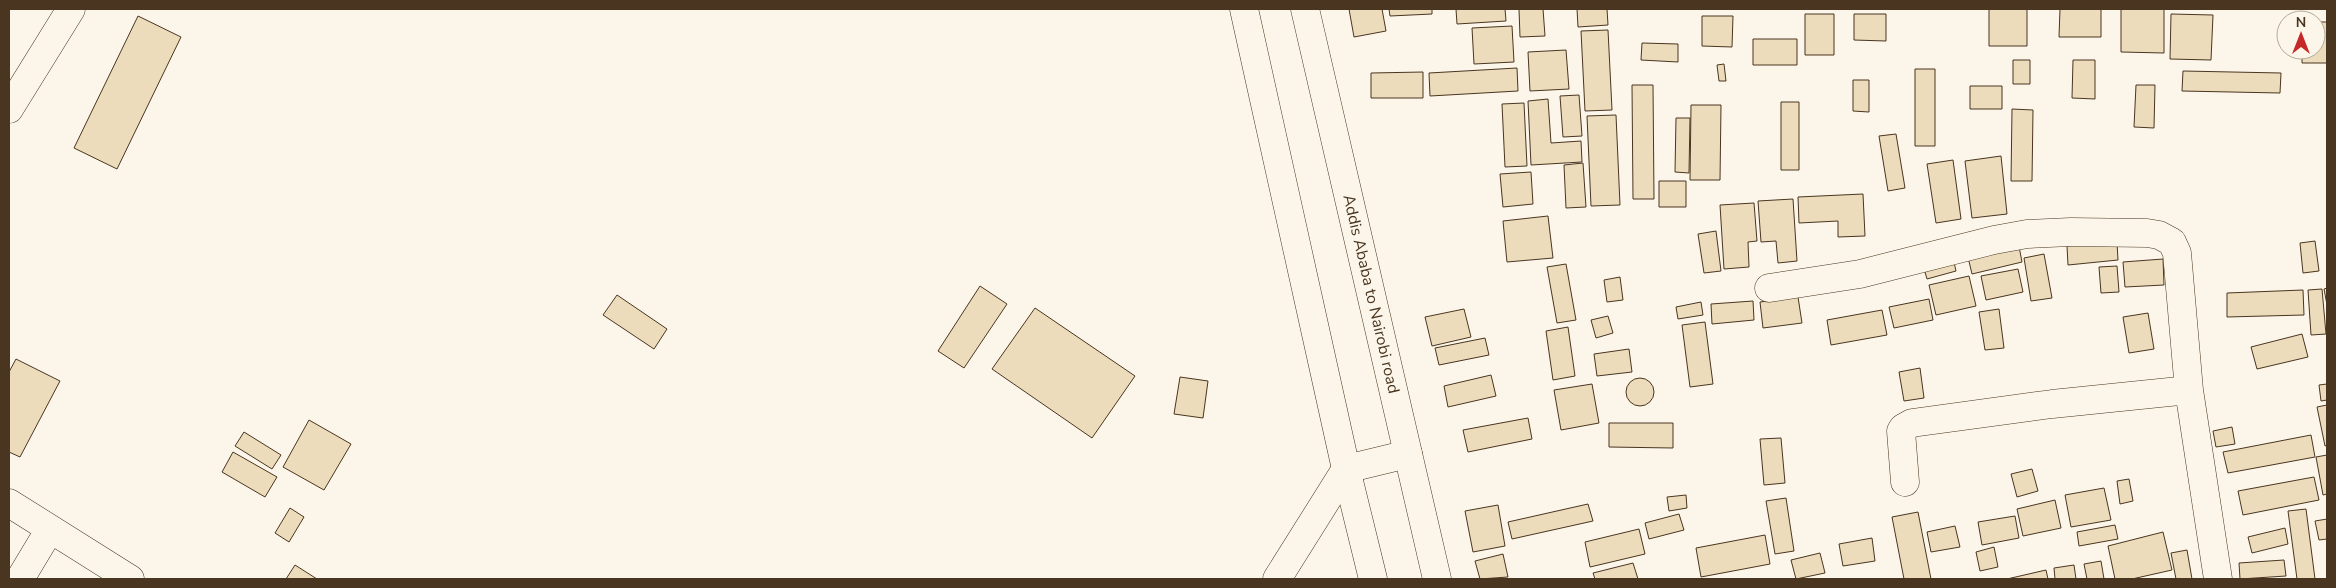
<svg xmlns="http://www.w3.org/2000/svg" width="2336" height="588" viewBox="0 0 2336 588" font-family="'Nunito Sans',sans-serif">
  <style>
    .building { fill: #ecdcbc; stroke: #4a3520 }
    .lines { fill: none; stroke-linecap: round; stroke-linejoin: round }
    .minor-casing { stroke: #4a3520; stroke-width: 29 }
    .major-casing { stroke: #4a3520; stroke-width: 29 }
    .highway-casing { stroke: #4a3520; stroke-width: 29 }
    .minor { stroke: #fbf6e9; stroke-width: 28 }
    .major { stroke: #fbf6e9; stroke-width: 28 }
    .highway { stroke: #fbf6e9; stroke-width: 28 }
    .labels { text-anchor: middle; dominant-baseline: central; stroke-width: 4; stroke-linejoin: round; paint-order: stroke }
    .street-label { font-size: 16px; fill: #4a3520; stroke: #fbf6e9 }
  </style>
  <rect width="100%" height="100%" fill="#fbf6e9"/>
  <path class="building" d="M 1349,9 L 1382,9 L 1386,31 L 1354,37 Z
    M 1389,9 L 1432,9 L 1432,14 L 1390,16 Z
    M 1456,9 L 1505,9 L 1506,21 L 1457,24 Z
    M 1519,9 L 1543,9 L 1545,36 L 1520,37 Z
    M 1577,9 L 1607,9 L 1608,25 L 1578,27 Z
    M 1989,9 L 2027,9 L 2027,46 L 1989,46 Z
    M 2060,9 L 2101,9 L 2101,37 L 2059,37 Z
    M 2121,9 L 2164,9 L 2164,53 L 2121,52 Z
    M 1805,14 L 1834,14 L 1834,55 L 1805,55 Z
    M 1854,14 L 1886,14 L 1886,41 L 1854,40 Z
    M 2171,14 L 2213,15 L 2211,60 L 2170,59 Z
    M 138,16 L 181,37 L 117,169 L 74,148 Z
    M 1702,16 L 1733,16 L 1732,47 L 1702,46 Z
    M 2316,22 L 2327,22 L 2327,63 L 2302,63 L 2302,50 L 2316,50 Z
    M 1512,26 L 1514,62 L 1474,64 L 1472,28 Z
    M 1608,30 L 1612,110 L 1585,111 L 1581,31 Z
    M 1753,39 L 1797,39 L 1797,65 L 1753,65 Z
    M 1642,43 L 1678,44 L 1678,62 L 1641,60 Z
    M 1566,50 L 1569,89 L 1530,91 L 1528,52 Z
    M 2013,60 L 2030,60 L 2030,84 L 2013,84 Z
    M 2073,60 L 2095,60 L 2095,99 L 2072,98 Z
    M 1724,64 L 1726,81 L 1719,81 L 1717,65 Z
    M 1517,68 L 1518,91 L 1430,96 L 1429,73 Z
    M 1915,69 L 1935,69 L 1935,146 L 1915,146 Z
    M 2183,71 L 2281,73 L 2280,93 L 2182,91 Z
    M 1423,72 L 1423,98 L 1371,98 L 1371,73 Z
    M 1853,80 L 1869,80 L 1869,112 L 1853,111 Z
    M 1632,85 L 1653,85 L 1654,199 L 1633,199 Z
    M 2136,85 L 2155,85 L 2154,128 L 2134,127 Z
    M 1970,86 L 2002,86 L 2002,109 L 1970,109 Z
    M 1579,95 L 1582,136 L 1563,137 L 1560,96 Z
    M 1548,99 L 1551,143 L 1581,141 L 1582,162 L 1531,165 L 1528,101 Z
    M 1781,102 L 1799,102 L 1799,170 L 1781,170 Z
    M 1524,103 L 1527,166 L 1505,167 L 1502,104 Z
    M 1691,105 L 1721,105 L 1720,180 L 1690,180 Z
    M 2012,109 L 2033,110 L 2032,181 L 2011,181 Z
    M 1616,115 L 1620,205 L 1591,206 L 1587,116 Z
    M 1676,118 L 1690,118 L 1689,173 L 1675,172 Z
    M 1896,134 L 1905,188 L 1888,191 L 1879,136 Z
    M 2001,156 L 2007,214 L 1972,218 L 1965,161 Z
    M 1953,160 L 1961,219 L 1936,223 L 1927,164 Z
    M 1583,163 L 1586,207 L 1566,208 L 1564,165 Z
    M 1531,172 L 1533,204 L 1503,207 L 1500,174 Z
    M 1659,181 L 1686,181 L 1686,207 L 1659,207 Z
    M 1863,194 L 1865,236 L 1838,237 L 1838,221 L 1799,223 L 1798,197 Z
    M 1793,199 L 1797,261 L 1778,263 L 1776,241 L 1761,242 L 1758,201 Z
    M 1754,203 L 1757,241 L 1748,242 L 1749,267 L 1724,269 L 1720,205 Z
    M 1548,216 L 1553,258 L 1507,262 L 1503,221 Z
    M 1716,231 L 1721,271 L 1704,273 L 1698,234 Z
    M 2018,241 L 2022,262 L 1972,274 L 1967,253 Z
    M 2315,241 L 2319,271 L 2303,273 L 2300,243 Z
    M 2117,242 L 2118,260 L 2068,265 L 2067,246 Z
    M 2044,254 L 2052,298 L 2031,301 L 2024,258 Z
    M 1953,258 L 1956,271 L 1927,279 L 1923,265 Z
    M 2163,259 L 2164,285 L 2125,287 L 2123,262 Z
    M 1566,264 L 1576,320 L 1557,323 L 1547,267 Z
    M 2117,266 L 2119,292 L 2101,293 L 2099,267 Z
    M 2018,269 L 2023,292 L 1986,300 L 1981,276 Z
    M 1969,276 L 1976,306 L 1936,315 L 1929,285 Z
    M 1620,277 L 1623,300 L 1607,302 L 1604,280 Z
    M 980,286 L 1007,304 L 964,368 L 938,351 Z
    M 2327,288 L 2327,305 L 2324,289 Z
    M 2322,289 L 2326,334 L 2311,335 L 2308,290 Z
    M 2303,290 L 2304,315 L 2227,317 L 2227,293 Z
    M 617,295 L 667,329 L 654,349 L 603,315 Z
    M 1798,297 L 1802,323 L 1763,328 L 1760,302 Z
    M 1929,299 L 1933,320 L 1894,328 L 1889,307 Z
    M 1753,301 L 1754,320 L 1712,324 L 1711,304 Z
    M 1701,302 L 1703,315 L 1678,319 L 1676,307 Z
    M 1035,308 L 1135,376 L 1092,438 L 992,369 Z
    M 1464,309 L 1471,337 L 1432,346 L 1425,317 Z
    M 1999,309 L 2004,348 L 1985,350 L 1979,312 Z
    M 1882,310 L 1887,335 L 1831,345 L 1827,320 Z
    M 2148,313 L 2154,349 L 2129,353 L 2123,317 Z
    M 1608,316 L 1613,333 L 1596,338 L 1591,320 Z
    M 1705,322 L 1713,384 L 1690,387 L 1682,325 Z
    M 1568,327 L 1575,376 L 1553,380 L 1546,331 Z
    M 2302,334 L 2308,357 L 2257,369 L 2251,347 Z
    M 1485,338 L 1489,355 L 1439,365 L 1435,348 Z
    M 1629,349 L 1632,372 L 1597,376 L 1594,354 Z
    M 16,359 L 60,381 L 20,457 L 9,452 L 9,372 Z
    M 1920,368 L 1924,398 L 1904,401 L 1899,372 Z
    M 1491,375 L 1496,396 L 1448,407 L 1444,386 Z
    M 1180,377 L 1208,381 L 1203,418 L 1174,414 Z
    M1626 392a14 14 0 1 1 28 0a14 14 0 1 1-28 0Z
    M 1592,384 L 1599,423 L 1561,430 L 1554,390 Z
    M 2327,384 L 2327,400 L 2321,401 L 2319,385 Z
    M 2327,405 L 2327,445 L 2325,446 L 2317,407 Z
    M 1528,418 L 1532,439 L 1468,452 L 1463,430 Z
    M 309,420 L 351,444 L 324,490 L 283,467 Z
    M 1609,423 L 1673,423 L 1673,448 L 1609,447 Z
    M 2232,427 L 2235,444 L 2216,447 L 2213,431 Z
    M 244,432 L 281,455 L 272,469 L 235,446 Z
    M 2311,435 L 2315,457 L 2228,473 L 2223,452 Z
    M 1781,438 L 1785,483 L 1764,485 L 1760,439 Z
    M 233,452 L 277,477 L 265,497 L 222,472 Z
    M 2327,455 L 2327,494 L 2323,495 L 2316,457 Z
    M 2032,469 L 2038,491 L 2017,497 L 2011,474 Z
    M 2314,477 L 2319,500 L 2243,515 L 2238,491 Z
    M 2129,479 L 2133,501 L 2120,504 L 2117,481 Z
    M 2104,488 L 2111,520 L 2071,527 L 2065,495 Z
    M 1686,495 L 1687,508 L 1669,511 L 1667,497 Z
    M 1786,498 L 1794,551 L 1775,554 L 1766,501 Z
    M 2055,500 L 2061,528 L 2023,536 L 2017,509 Z
    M 1588,504 L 1593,521 L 1512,539 L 1508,522 Z
    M 1498,505 L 1505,546 L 1473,552 L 1465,511 Z
    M 290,508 L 304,517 L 289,542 L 275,533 Z
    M 2306,509 L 2315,579 L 2297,579 L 2288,511 Z
    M 1918,512 L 1931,579 L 1904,579 L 1892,517 Z
    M 1679,514 L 1684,530 L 1649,539 L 1645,523 Z
    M 2015,516 L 2019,538 L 1982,545 L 1978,522 Z
    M 2327,519 L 2327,539 L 2319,540 L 2315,521 Z
    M 2115,525 L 2118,539 L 2079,546 L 2077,532 Z
    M 1955,526 L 1960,547 L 1931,552 L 1927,532 Z
    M 2285,528 L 2288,544 L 2252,553 L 2248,537 Z
    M 1639,529 L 1645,554 L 1590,567 L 1585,542 Z
    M 2163,532 L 2172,570 L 2132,579 L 2115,579 L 2108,546 Z
    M 1765,535 L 1770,564 L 1701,577 L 1696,548 Z
    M 1872,538 L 1875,561 L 1843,566 L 1839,544 Z
    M 1994,547 L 1998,567 L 1980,571 L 1976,552 Z
    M 2187,550 L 2192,579 L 2176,579 L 2171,553 Z
    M 1820,553 L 1825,573 L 1796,579 L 1791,560 Z
    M 1503,554 L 1508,577 L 1480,579 L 1475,561 Z
    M 2284,560 L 2286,576 L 2240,579 L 2239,563 Z
    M 2101,561 L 2104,579 L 2087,579 L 2084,564 Z
    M 1633,563 L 1638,579 L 1595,579 L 1593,573 Z
    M 295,565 L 317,579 L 286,579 Z
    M 2074,565 L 2076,579 L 2055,579 L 2054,568 Z
    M 2046,570 L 2048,579 L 2007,579 Z"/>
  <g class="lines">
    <defs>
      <path id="minor" d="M 9,109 L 71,9
        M 1769,288 L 1860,274 L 1994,240 L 2027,234 L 2071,232 L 2147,233 L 2159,235 L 2172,242 L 2177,253 L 2189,390 L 2218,579
        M 1905,482 L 1901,431 L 1903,428 L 1912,423 L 2052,404 L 2189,390
        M 9,503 L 130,579
        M 20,579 L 50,529"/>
      <path id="major" d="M 1277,579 L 1346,469 L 1408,454"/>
      <path id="highway" d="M 1244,9 L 1346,469 L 1373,579
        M 1305,9 L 1437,579"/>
    </defs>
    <use href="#minor" class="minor-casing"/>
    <use href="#major" class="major-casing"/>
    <use href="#highway" class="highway-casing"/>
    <use href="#minor" class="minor"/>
    <use href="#major" class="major"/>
    <use href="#highway" class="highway"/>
  </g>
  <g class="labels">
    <g class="street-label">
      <text transform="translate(1371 294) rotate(77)">Addis Ababa to Nairobi road</text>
    </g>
  </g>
  <rect width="2336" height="588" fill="none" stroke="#4a3520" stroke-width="20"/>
  <g transform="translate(2301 35)"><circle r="24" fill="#fbf6e9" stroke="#b4a999"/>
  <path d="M0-4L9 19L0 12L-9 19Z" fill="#c62828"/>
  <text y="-8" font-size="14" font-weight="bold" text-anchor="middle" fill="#4a3520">N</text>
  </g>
</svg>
